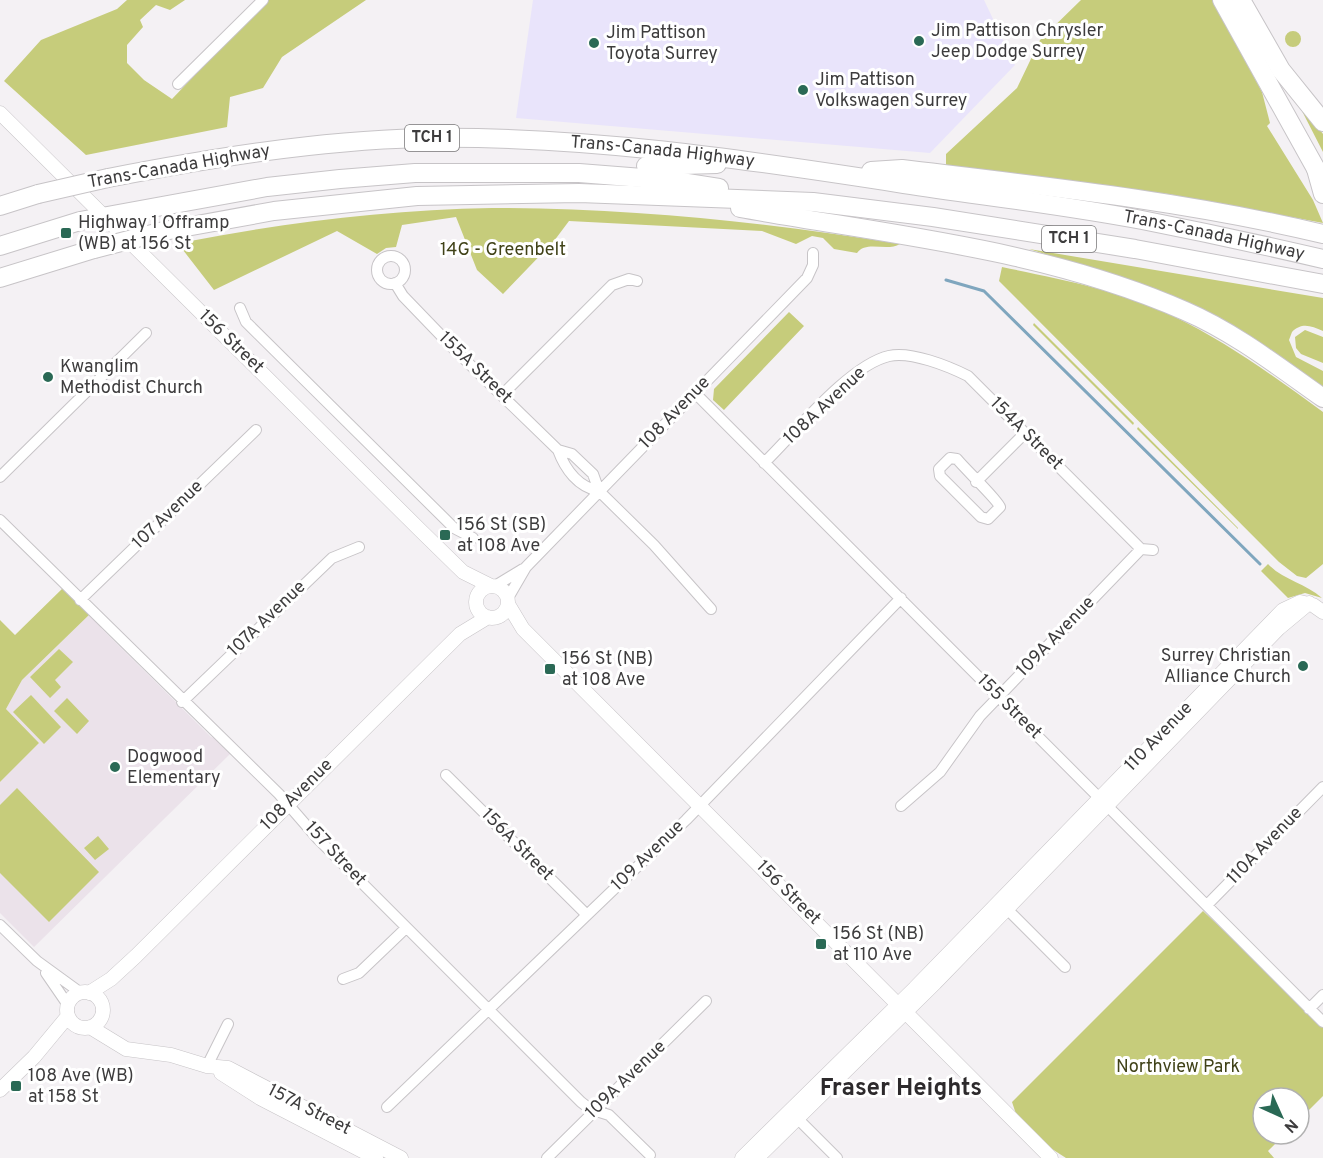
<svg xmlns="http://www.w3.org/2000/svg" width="1323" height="1158" viewBox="0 0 1323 1158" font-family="Overpass,sans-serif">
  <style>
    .commercial { fill: #e9e4fb }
    .built { fill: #ebe2ea }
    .green { fill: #c6cc7b }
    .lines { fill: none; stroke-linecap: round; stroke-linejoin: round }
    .stream { stroke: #7fa6be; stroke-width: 3 }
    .street-casing { stroke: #c7c4c7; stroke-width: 12 }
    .secondary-casing { stroke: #c7c4c7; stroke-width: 15 }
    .highway-casing { stroke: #c7c4c7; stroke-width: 20 }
    .street { stroke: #fff; stroke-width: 10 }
    .secondary { stroke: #fff; stroke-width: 14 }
    .highway { stroke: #fff; stroke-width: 18 }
    .highway-bridge-casing { stroke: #c7c4c7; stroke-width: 20; stroke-linecap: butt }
    .highway-bridge { stroke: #fff; stroke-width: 18 }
    .poi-dot { fill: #2a6955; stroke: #fff; stroke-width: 2 }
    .labels { text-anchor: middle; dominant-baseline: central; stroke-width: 6; stroke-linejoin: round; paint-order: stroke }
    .shield { fill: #fff; stroke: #777677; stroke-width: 1.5 }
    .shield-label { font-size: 16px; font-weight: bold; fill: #3d3c3d }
    .poi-label { font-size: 18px; fill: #3d3c3d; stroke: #fff; text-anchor: start }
    .street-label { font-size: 18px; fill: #3d3c3d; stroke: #fff }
    .park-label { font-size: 18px; fill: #404218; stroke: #fff }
    .district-label { font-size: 24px; font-weight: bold; fill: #2d2a2c; stroke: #fff }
  </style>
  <rect width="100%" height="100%" fill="#f4f1f4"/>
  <path class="commercial" d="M 533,0 L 984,0 L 1015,65 L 930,153 L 516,118 Z"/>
  <path class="built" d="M 91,613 L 102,629 L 211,737 L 217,739 L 231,753 L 34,947 L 0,913 L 0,782 L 39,743 L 6,709 L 22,680 Z"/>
  <path class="green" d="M 127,0 L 185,0 L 170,10 L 156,5 L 140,20 L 143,27 L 127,45 L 127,63 L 144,80 L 172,99 L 267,0 L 366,0 L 282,57 L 263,88 L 230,97 L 227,127 L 86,155 L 4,81 L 41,40 L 117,9 Z
    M 1081,0 L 1213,0 L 1262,92 L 1270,123 L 1267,126 L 1313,200 L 1323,223 L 1168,194 L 946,166 L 946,154 L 1017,88 L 1040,40 Z
    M1285 39a8 8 0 1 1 16 0a8 8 0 1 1-16 0Z
    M 1305,110 L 1323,134 L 1323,152 L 1302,111 Z
    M 492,208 C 630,208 764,222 900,244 C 887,252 866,240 857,253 L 834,249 L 823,238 L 812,236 L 796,244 L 762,231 L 569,221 L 554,241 L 503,294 L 477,270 L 456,217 L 402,225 L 396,247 L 386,248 L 377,254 L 337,231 L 214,290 L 183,250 L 185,242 C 287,222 388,210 492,208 Z
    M 1029,249 L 1323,298 L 1323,331 C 1311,326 1302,322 1292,332 L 1289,340 L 1296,357 L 1323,371 L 1323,387 L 1282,359 L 1121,278 Z
    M 1002,267 C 1059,279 1120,290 1173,316 C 1227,342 1275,377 1323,412 L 1323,564 L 1306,578 L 1297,576 L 1279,562 L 999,281 Z
    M 789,312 L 804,326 L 724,410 L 713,400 L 714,389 Z
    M 1034,323 L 1134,423 L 1133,425 L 1033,325 Z
    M 1305,330 L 1323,337 L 1323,363 L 1301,354 L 1296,348 L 1295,337 Z
    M 1138,427 L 1238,528 L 1238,529 L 1137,429 Z
    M 1268,564 C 1283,580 1305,583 1322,598 L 1305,593 L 1288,598 L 1261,571 Z
    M 64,587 L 91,613 L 22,680 L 6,709 L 39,743 L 0,782 L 0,620 L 15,635 Z
    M 59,649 L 73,662 L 55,680 L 61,687 L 50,698 L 30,677 Z
    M 31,695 L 61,727 L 44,744 L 13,712 Z
    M 67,698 L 89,721 L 77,734 L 54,711 Z
    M 17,788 L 99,872 L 49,922 L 0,873 L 0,805 Z
    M 98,836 L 109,849 L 95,860 L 84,848 Z
    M 1203,911 L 1323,1024 L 1323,1096 L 1299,1120 L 1299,1098 L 1263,1098 L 1263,1134 L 1285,1134 L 1268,1151 L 1274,1158 L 1066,1158 L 1052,1149 L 1016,1114 L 1012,1102 Z"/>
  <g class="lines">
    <path class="stream" d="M 946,280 L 984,291 L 1260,564"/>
    <defs>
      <path id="street" d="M 178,84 L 263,0
        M377 270a14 14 0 1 1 28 0a14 14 0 1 1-28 0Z
        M 395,283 L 403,296 L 456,351 L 558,450 C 565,469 578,487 599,491
        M 240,308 L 246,322 L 454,528 L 473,538
        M 695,393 L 1323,1022
        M 502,395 L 612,285 L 629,279 L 637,281
        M 558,450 L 572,454 L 593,474 L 599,491 L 654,545 L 711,609
        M 950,458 L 957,459 C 965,469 998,500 1000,507 L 988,519 L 981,517 L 940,476 L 939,469 Z
        M 764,463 C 794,434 849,365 889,356 C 911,351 948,366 968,376 L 1141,549
        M 0,477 L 146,333
        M 976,482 L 1025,433
        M 0,520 L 279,794 L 318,839 L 581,1102 L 590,1109 L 609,1115 L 650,1155
        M 1141,549 L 1153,550
        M 495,586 L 523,569
        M 508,598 L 526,567 L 807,278 L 813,265 L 813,253
        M 80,600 L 256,430
        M 182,702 L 332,558 L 359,547
        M 446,775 L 587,915
        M 901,806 L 940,772 L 980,716 L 1141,549
        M 1002,904 L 1065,967
        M 1207,905 L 1323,787
        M 0,925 L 37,961 L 81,993
        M 46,973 L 68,1005
        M 343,979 L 359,973 L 406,928
        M 1309,1009 L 1323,995
        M 207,1066 L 228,1024
        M 387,1107 L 686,820 L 901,598
        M 798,1119 L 837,1158
        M 547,1158 L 706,1001"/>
      <path id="secondary" d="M 0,113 L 419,529 L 463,572 L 491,586
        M476 602a16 16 0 1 1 32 0a16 16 0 1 1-32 0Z
        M 508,604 L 523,629 L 1051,1158
        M67 1010a18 18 0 1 1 36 0a18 18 0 1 1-36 0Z
        M 89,993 L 111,979 L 136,956 L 460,634 L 488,617
        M 90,1027 L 126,1049 L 171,1055 L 207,1066 L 228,1068 L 401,1158
        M 221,1073 L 260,1098 L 376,1158
        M 0,1090 L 34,1057 L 68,1016
        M 742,1158 L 915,988 L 1283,610 L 1300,602 L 1313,605 L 1323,612
        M 757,1158 L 935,983 L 1279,628 L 1309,603"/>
      <g id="highway">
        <path d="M 1222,0 L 1316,169 L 1323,176"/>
        <path d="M 1241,0 L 1281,70 L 1323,122"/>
        <path d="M 646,166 L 717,164"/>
        <path d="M 1316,169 L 1323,194"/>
        <path d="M 871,171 L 902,169 C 1043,186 1185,201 1323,234"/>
        <path id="s1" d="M 108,178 C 211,158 315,141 420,138 C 583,135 743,159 904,184 C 983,196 1063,205 1142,220 C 1203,232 1263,245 1323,259"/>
        <path d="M 0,206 L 38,194"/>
        <path d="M 740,208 C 889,235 1045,249 1185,311 C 1234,332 1279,367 1323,398"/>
        <path d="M 164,231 L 274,211 L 417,196 L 579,193 L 813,202 L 933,217 L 1135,249 L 1323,284"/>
        <path d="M 0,246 L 80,221 L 267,187 L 340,179 L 415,173 L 579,173 L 668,180 L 719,188"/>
        <path d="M 0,278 L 94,249"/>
      </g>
    </defs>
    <use href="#street" class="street-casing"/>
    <use href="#secondary" class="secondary-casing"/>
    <use href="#highway" class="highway-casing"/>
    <use href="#street" class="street"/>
    <use href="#secondary" class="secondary"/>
    <use href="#highway" class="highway"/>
    <defs>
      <path id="highway-bridge" d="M 38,194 L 108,178
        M 94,249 L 164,231"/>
    </defs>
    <use href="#highway-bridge" class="highway-bridge-casing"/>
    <use href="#highway-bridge" class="highway-bridge"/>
  </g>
  <g class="poi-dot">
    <circle cx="919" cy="41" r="6"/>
    <circle cx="594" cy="43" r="6"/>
    <circle cx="803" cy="90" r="6"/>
    <rect x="60" y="227" width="12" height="12" rx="3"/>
    <circle cx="48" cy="377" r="6"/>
    <rect x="439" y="529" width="12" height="12" rx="3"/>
    <circle cx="1303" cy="666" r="6"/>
    <rect x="544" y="663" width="12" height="12" rx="3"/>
    <circle cx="115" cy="767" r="6"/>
    <rect x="815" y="938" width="12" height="12" rx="3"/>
    <rect x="10" y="1080" width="12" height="12" rx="3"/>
  </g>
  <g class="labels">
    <g class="shield">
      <rect x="405" y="125" width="54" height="26" rx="4.5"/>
      <rect x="1042" y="226" width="54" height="26" rx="4.5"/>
    </g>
    <g class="shield-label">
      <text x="432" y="138">TCH 1</text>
      <text x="1069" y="239">TCH 1</text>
    </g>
    <g class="poi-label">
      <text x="931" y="31">Jim Pattison Chrysler<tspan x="931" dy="21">Jeep Dodge Surrey</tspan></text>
      <text x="606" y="33">Jim Pattison<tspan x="606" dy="21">Toyota Surrey</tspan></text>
      <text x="815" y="80">Jim Pattison<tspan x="815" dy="21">Volkswagen Surrey</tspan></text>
      <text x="78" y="223">Highway 1 Offramp<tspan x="78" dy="21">(WB) at 156 St</tspan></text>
      <text x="60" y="367">Kwanglim<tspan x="60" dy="21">Methodist Church</tspan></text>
      <text x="457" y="525">156 St (SB)<tspan x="457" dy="21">at 108 Ave</tspan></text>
      <text x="1291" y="656" text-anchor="end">Surrey Christian<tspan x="1291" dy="21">Alliance Church</tspan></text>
      <text x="562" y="659">156 St (NB)<tspan x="562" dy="21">at 108 Ave</tspan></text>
      <text x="127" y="757">Dogwood<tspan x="127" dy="21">Elementary</tspan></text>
      <text x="833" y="934">156 St (NB)<tspan x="833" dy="21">at 110 Ave</tspan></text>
      <text x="28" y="1076">108 Ave (WB)<tspan x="28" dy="21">at 158 St</tspan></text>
    </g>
    <g class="street-label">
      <text stroke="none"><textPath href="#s1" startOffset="558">Trans-Canada Highway</textPath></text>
      <text transform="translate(179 167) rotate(-10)">Trans-Canada Highway</text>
      <text stroke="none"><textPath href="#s1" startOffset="1116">Trans-Canada Highway</textPath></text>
      <text transform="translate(231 342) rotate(44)">156 Street</text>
      <text transform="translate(475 368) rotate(44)">155A Street</text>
      <text transform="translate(825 406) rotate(-43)">108A Avenue</text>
      <text transform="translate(675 413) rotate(-46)">108 Avenue</text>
      <text transform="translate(1026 434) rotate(45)">154A Street</text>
      <text transform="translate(168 515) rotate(-44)">107 Avenue</text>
      <text transform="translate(267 619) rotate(-44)">107A Avenue</text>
      <text transform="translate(1056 637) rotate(-46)">109A Avenue</text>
      <text transform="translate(1009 707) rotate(45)">155 Street</text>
      <text transform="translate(1159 737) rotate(-46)">110 Avenue</text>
      <text transform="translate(297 795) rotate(-45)">108 Avenue</text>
      <text transform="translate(517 845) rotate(45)">156A Street</text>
      <text transform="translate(1265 846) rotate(-46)">110A Avenue</text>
      <text transform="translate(335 854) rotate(47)">157 Street</text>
      <text transform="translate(648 856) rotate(-44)">109 Avenue</text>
      <text transform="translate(788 893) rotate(45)">156 Street</text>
      <text transform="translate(626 1080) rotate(-44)">109A Avenue</text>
      <text transform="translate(309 1110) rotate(27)">157A Street</text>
    </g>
    <g class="park-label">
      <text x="503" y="250">14G - Greenbelt</text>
      <text x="1178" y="1067">Northview Park</text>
    </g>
    <g class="district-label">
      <text x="901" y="1089">Fraser Heights</text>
    </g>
  </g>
  <g transform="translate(1281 1116) rotate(135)"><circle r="28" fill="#ffffff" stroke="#b1b1b1" stroke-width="1.5"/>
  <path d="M0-4.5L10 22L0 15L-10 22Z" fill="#2a6955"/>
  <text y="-9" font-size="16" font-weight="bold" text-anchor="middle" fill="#3d3c3d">N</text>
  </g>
</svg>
